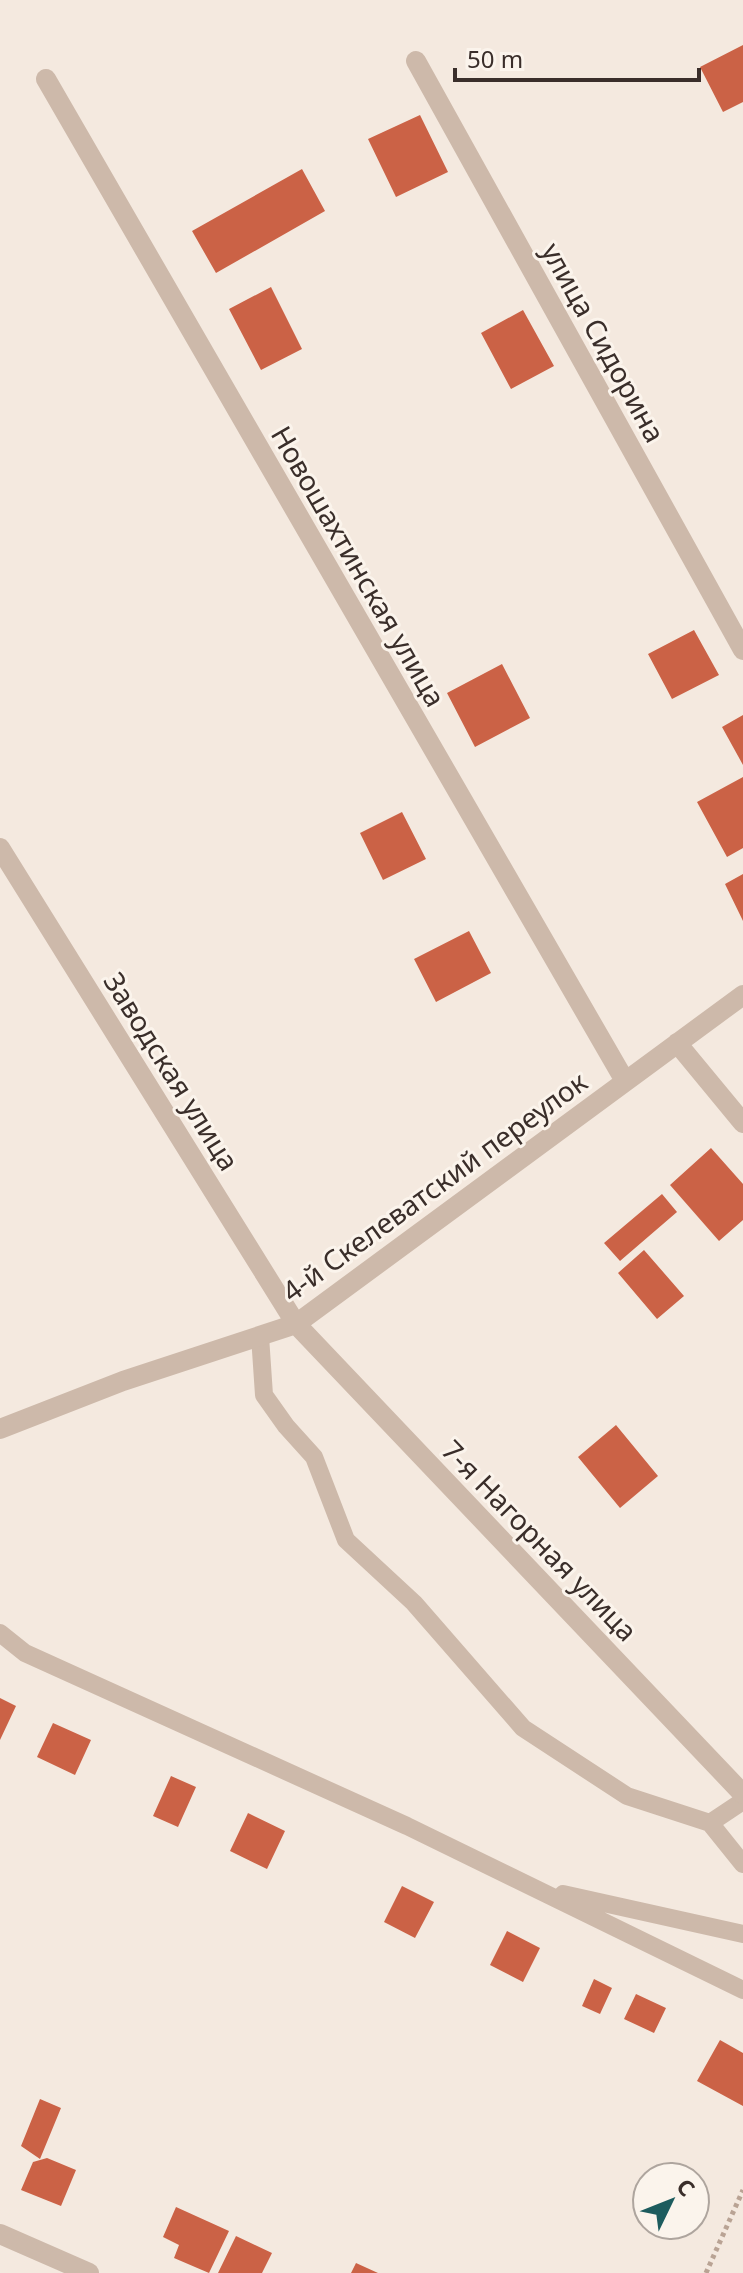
<svg xmlns="http://www.w3.org/2000/svg" width="743" height="2273" viewBox="0 0 743 2273" font-family="'Noto Sans',sans-serif">
  <style>
    .building { fill: #cb6246 }
    .lines { fill: none; stroke-linecap: round; stroke-linejoin: round }
    .path { stroke: #b9a394; stroke-width: 5; stroke-dasharray: 4 4; stroke-linecap: butt }
    .service { stroke: #cdb9aa; stroke-width: 18 }
    .minor { stroke: #cdb9aa; stroke-width: 20 }
    .labels { text-anchor: middle; dominant-baseline: central; stroke-width: 6; stroke-linejoin: round; paint-order: stroke }
    .street-label { font-size: 28px; fill: #3a2e2a; stroke: #fbf4ec }
  </style>
  <rect width="100%" height="100%" fill="#f4e9df"/>
  <path class="building" d="M 743,45 L 743,102 L 723,112 L 700,67 Z
    M 420,115 L 448,172 L 396,197 L 368,139 Z
    M 302,169 L 325,211 L 216,273 L 192,231 Z
    M 271,287 L 302,349 L 261,370 L 229,309 Z
    M 523,310 L 554,366 L 511,389 L 481,333 Z
    M 694,630 L 719,675 L 672,699 L 648,654 Z
    M 502,664 L 530,718 L 475,747 L 447,693 Z
    M 743,715 L 743,765 L 722,727 Z
    M 743,777 L 743,848 L 727,857 L 697,802 Z
    M 402,812 L 426,859 L 383,880 L 360,833 Z
    M 743,874 L 743,921 L 725,884 Z
    M 469,931 L 491,973 L 436,1002 L 414,959 Z
    M 711,1148 L 743,1184 L 743,1220 L 719,1241 L 670,1185 Z
    M 662,1194 L 677,1212 L 620,1261 L 604,1243 Z
    M 644,1250 L 684,1296 L 657,1319 L 618,1273 Z
    M 616,1425 L 658,1476 L 620,1508 L 578,1457 Z
    M 0,1698 L 16,1706 L 0,1740 Z
    M 53,1723 L 91,1740 L 75,1775 L 37,1757 Z
    M 171,1776 L 196,1787 L 178,1827 L 153,1816 Z
    M 248,1813 L 285,1831 L 267,1869 L 230,1851 Z
    M 402,1886 L 434,1902 L 415,1938 L 384,1922 Z
    M 507,1931 L 540,1948 L 523,1982 L 490,1965 Z
    M 594,1979 L 612,1988 L 600,2014 L 582,2006 Z
    M 636,1994 L 666,2008 L 654,2033 L 624,2019 Z
    M 720,2040 L 743,2053 L 743,2106 L 697,2081 Z
    M 40,2099 L 61,2108 L 40,2159 L 21,2146 Z
    M 47,2158 L 76,2170 L 61,2206 L 21,2190 L 33,2162 Z
    M 176,2207 L 229,2231 L 209,2273 L 174,2258 L 179,2245 L 163,2237 Z
    M 236,2236 L 272,2253 L 262,2273 L 218,2273 Z
    M 356,2263 L 378,2273 L 351,2273 Z"/>
  <g class="lines">
    <path class="path" d="M 706,2273 L 743,2190"/>
    <path class="service" d="M 260,1336 L 264,1395 L 286,1426 L 314,1457 L 346,1540 L 414,1603 L 523,1728 L 627,1796 L 710,1823 L 743,1801
      M 0,1633 L 25,1653 L 407,1826 L 743,1990
      M 710,1823 L 743,1864
      M 563,1894 L 743,1934"/>
    <path class="minor" d="M 416,61 L 743,650
      M 46,79 L 625,1081
      M 0,848 L 296,1324 L 743,1794
      M 677,1043 L 743,1123
      M 0,1429 L 123,1381 L 296,1324 L 743,995
      M 0,2234 L 89,2273"/>
  </g>
  <g class="labels">
    <g class="street-label">
      <text transform="translate(604 342) rotate(61)">улица Сидорина</text>
      <text transform="translate(359 566) rotate(60)">Новошахтинская улица</text>
      <text transform="translate(172 1071) rotate(58)">Заводская улица</text>
      <text transform="translate(434 1186) rotate(-36)">4-й Скелеватский переулок</text>
      <text transform="translate(540 1540) rotate(46)">7-я Нагорная улица</text>
    </g>
  </g>
  <g transform="translate(671 2201) rotate(47)"><circle r="38" fill="#fbf4ec" stroke="#aea59e" stroke-width="2"/>
  <path d="M0-6L14 30L0 20L-14 30Z" fill="#1d5c5e"/>
  <text y="-12" font-size="22" font-weight="bold" text-anchor="middle" fill="#3a2e2a">С</text>
  </g>
  <path d="M455 68v12h244v-12" fill="none" stroke="#3a2e2a" stroke-width="4"/>
  <text x="467" y="68" font-size="24" fill="#3a2e2a" stroke="#fbf4ec" stroke-width="6" paint-order="stroke">50 m</text>
</svg>
